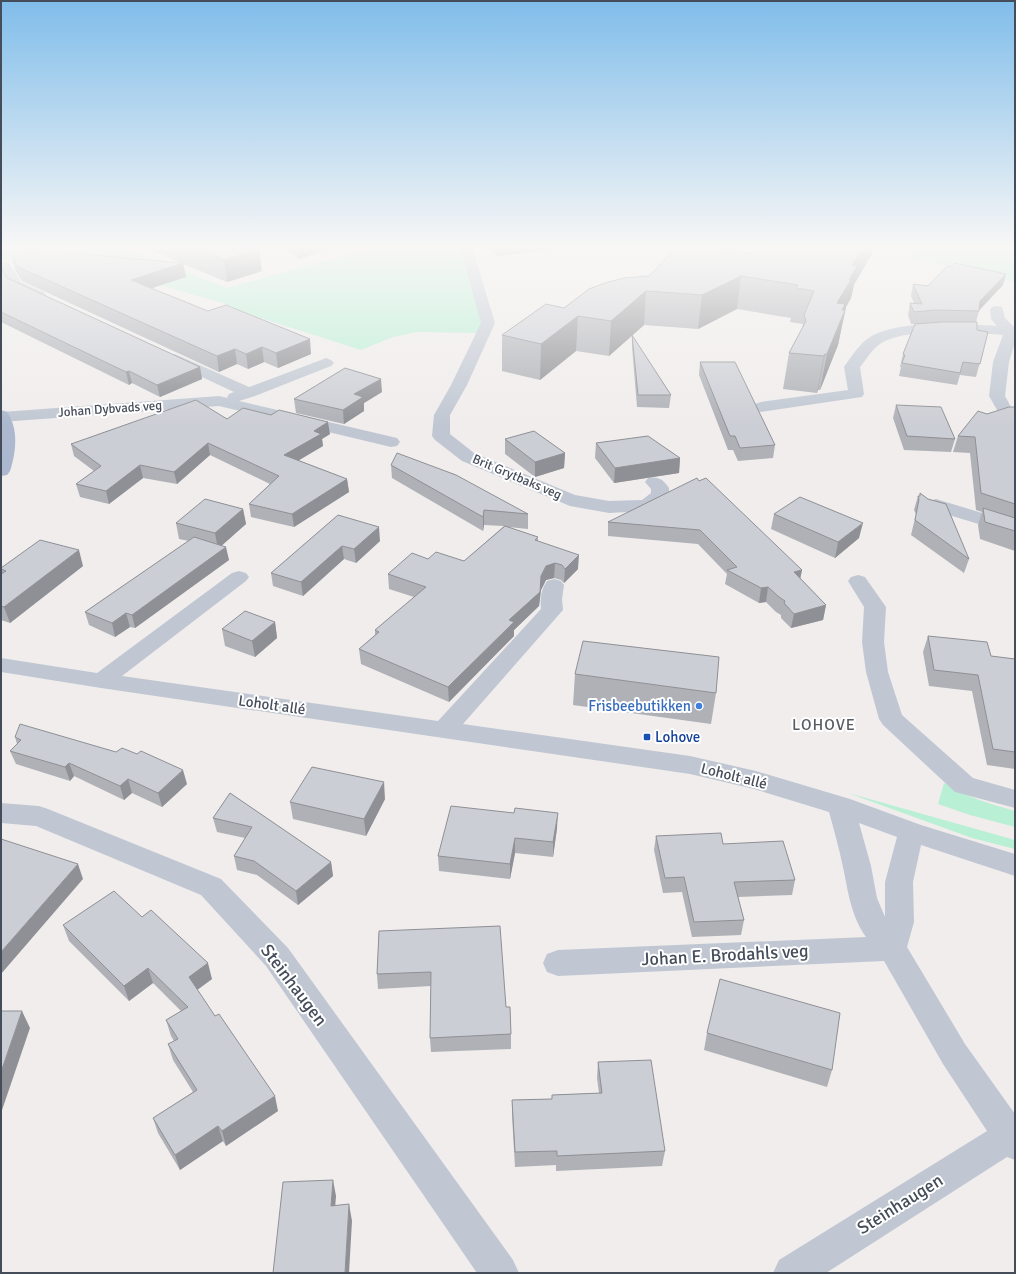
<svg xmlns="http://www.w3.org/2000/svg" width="1016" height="1274" viewBox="0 0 1016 1274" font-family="Signika,sans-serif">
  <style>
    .green { fill: #b9efd4 }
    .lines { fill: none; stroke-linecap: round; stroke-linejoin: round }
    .minor { fill: #c0c7d2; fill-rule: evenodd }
    .major { fill: #abb8cd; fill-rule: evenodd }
    .wall { fill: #afb1b7 }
    .shaded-wall { fill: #8f9095 }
    .building { fill: #ccced5; stroke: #8f9095 }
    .shop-dot { fill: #3f7fe0; stroke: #fff; stroke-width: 1.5 }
    .transit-dot { fill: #1a4fb4; stroke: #fff; stroke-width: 1.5 }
    .labels { text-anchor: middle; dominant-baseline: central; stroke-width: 4; stroke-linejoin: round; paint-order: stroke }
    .far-street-label { font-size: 13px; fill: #454d5a; stroke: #fff }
    .street-label { font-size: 15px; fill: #454d5a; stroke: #fff }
    .shop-label { font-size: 15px; fill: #366cbe; stroke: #fff; text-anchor: end }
    .transit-label { font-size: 15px; fill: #164399; stroke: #fff; text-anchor: start }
    .neighbourhood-label { font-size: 16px; letter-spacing: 1px; fill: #595c62; stroke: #fff }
    .near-street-label { font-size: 18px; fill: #454d5a; stroke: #fff }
  </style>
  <rect width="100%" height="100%" fill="#f0edec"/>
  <path class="green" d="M 1,247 L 122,247 L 227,288 L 376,247 L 466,247 L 488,323 L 482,333 L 417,332 L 393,337 L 361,350 L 254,316 L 220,302 L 105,270 L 30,260 L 1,260 Z
    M 910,247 L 1015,247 L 1015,282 L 934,263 L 910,260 L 908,258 L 913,255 L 909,248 Z
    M 944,783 C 967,797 990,804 1015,811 L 1015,827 L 970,815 L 938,804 Z
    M 848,793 L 1015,840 L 1015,849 L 972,838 Z"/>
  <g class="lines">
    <path class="minor" d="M 460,247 L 472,247 L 495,323 L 467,385 L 450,415 L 450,434 L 474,453 L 575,495 L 609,501 L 642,500 L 651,493 L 651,489 L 645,482 L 648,478 C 658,476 663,479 669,488 L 669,495 L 667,499 L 654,509 L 647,511 L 609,513 L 570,506 L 462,461 L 435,440 L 432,436 L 434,415 L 451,385 L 481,323 Z
      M 725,247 L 738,247 L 716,277 L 706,277 L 705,274 Z
      M 4,262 L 9,263 L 21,282 L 44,292 L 46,295 L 44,298 C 37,300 32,297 25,294 C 10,287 1,280 1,263 Z
      M 997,306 L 1002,307 L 1005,318 L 1015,328 L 1015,342 L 1009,362 L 1005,396 L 1011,407 L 1009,410 L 1003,412 L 997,410 L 989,396 L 993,362 L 1003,335 C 972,333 905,327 880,344 C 872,349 866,360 860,367 L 864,394 L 862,397 L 761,412 L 755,410 L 753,407 L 755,404 L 761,402 L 848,390 L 844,367 C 851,357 860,343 870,337 C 901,319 962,324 997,326 L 991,319 L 990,310 L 992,307 Z
      M 175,354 L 249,387 L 321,360 L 326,358 L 331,360 L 334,363 L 331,366 L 255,396 L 239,401 L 397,438 L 400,442 L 397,446 L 391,447 L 219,406 L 1,422 L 2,412 L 219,396 L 228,398 L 227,397 L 229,394 L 234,392 L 170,362 L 167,359 L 170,356 Z
      M 936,499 L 1015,523 L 1015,535 L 929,509 L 927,505 L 929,501 Z
      M 239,571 L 246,573 L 249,577 L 246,581 L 122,676 L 438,721 L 541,609 C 540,599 541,589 547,581 L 554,579 L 561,581 L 564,585 L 562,599 L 563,610 L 463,724 L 690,756 L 756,771 L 850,799 L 921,825 L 1015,854 L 1015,876 L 921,845 L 913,882 L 914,922 L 907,947 L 965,1044 L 1015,1114 L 1015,1160 L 1007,1157 L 826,1273 L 773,1273 L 779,1260 L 987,1131 L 943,1064 L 884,961 L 558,976 L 547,972 L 543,963 L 547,954 L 558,950 L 866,937 C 851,916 848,891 843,867 C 839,848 834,830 829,812 L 754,789 L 690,774 L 101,688 L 1,672 L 1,658 L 97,673 L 232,573 ZM 859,823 L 897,837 L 885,882 L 885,917 L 877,898 L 871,866 Z
      M 858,575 L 865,577 L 886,607 L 884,642 L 888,672 L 902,715 L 973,778 L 1015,790 L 1015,808 L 955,792 L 883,725 L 879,719 L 866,672 L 862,642 L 864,607 L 848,581 L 851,577 Z
      M 1,803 L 39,806 L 48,809 L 221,879 L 288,948 L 513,1260 L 519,1273 L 477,1273 L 266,966 L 201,895 L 36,826 L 1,823 Z"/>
    <path class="major" d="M 1,410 L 7,412 C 19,429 16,452 10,471 L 7,475 L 1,476 Z"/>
  </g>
  <path class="wall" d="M 144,247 L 255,247 L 262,271 L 227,282 L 183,264 L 186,277 L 151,288 L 311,354 L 278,368 L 264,362 L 248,369 L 237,364 L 219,372 L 22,281 L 15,270 L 12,257 L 181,263 Z
    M 282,247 L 331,247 L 331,248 L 299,259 Z
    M 489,247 L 563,247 L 559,249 L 496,256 Z
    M 677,247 L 854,285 L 851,298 L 846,307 L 838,345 L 820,390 L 818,390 L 817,393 L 783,389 L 789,353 L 802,328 L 803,324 L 790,322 L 791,318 L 737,309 L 698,329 L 644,325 L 609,356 L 576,351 L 540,380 L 502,371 L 502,335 L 564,308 L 649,276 Z
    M 1,268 L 7,278 L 200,367 L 202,379 L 160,397 L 132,383 L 129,385 L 1,322 Z
    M 1006,274 L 1003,285 L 979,311 L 976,322 L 977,330 L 988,332 L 976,377 L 960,375 L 957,385 L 899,376 L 901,367 L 900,367 L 903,354 L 915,324 L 911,324 L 908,315 L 910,303 L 914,303 L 911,296 L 913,284 L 928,286 Z
    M 632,335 L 671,395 L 669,408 L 637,407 L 632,347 Z
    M 700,362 L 775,445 L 773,458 L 738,461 L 733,450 L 728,450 L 699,375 Z
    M 382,392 L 364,403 L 364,411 L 344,424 L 296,413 L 294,399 Z
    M 896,405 L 955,439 L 951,452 L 904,450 L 893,418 Z
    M 1015,407 L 1015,551 L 980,539 L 978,525 L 982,512 L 976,510 L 970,453 L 953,452 L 958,436 L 987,414 Z
    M 271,415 L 330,434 L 322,439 L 323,446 L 298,460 L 347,479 L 349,492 L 294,527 L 251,517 L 249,504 L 270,484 L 210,455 L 177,484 L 143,478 L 109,504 L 80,497 L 76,484 L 94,471 L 74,456 L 71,444 L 227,419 Z
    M 505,439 L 565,453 L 564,468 L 535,477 L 505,454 Z
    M 596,443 L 680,458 L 679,473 L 614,483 L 595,458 Z
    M 391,465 L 528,514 L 528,529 L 507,527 L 538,537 L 538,541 L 578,569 L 564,583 L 561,580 L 554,578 L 546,580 L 541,590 L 539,606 L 514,630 L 514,636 L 449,702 L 361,664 L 359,649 L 375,635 L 375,630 L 414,597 L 389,589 L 388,574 L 428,559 L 464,561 L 504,526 L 484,525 L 483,531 L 392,478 Z
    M 699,481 L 802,570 L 800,578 L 826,605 L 823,620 L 791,628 L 781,618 L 781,615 L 776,612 L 766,602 L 759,603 L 725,584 L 727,574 L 698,544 L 608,536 L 608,522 Z
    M 918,496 L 969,559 L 964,573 L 911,535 L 916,514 L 914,510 Z
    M 243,509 L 246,524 L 221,545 L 229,560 L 135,628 L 130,627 L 115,637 L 89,625 L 85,612 L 189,541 L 179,539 L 176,523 Z
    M 774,514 L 859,538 L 835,558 L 771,529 Z
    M 338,515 L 380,541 L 356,563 L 344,559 L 303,596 L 273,586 L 271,573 Z
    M 83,566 L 10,623 L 1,620 L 1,568 Z
    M 275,622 L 277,638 L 255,657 L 225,646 L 222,629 Z
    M 928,636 L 991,656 L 1015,659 L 1015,769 L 987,765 L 972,691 L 929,686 L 923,652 Z
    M 575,674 L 716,693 L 711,724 L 573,705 Z
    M 15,737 L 187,784 L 162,807 L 132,793 L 124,800 L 74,776 L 70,781 L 16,764 L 10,751 L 17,744 Z
    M 230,793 L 331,862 L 333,876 L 298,905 L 257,875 L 237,870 L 234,856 L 245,838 L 217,832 L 213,818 Z
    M 385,799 L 366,836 L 293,819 L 290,802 Z
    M 557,828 L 553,857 L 515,853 L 510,879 L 439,871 L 438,856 Z
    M 656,836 L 723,844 L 795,880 L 792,895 L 738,897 L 744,920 L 741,935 L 692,937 L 682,892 L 663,893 L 654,850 Z
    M 142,917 L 212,979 L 197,990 L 278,1111 L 226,1146 L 223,1141 L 180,1170 L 158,1133 L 153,1118 L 193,1092 L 173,1060 L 168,1044 L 174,1041 L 171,1036 L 166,1020 L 181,1011 L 153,983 L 129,1001 L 69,941 L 63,925 Z
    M 379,931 L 506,1007 L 511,1034 L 511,1049 L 431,1052 L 430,1038 L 431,986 L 378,989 L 377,974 Z
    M 707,1033 L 832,1070 L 827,1087 L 704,1050 Z
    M 598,1062 L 665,1151 L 662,1166 L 556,1171 L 556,1165 L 515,1167 L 512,1115 L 512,1100 L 552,1099 L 552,1095 L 599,1093 L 597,1078 Z"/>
  <path class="shaded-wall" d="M 297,247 L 331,247 L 331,248 L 299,259 Z
    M 496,247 L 563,247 L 559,249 L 496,256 Z
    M 864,247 L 876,247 L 854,285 L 851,298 L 846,307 L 838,345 L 820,390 L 827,354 L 837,303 L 852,265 Z
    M 259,249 L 262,271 L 227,282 L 224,260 Z
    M 183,263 L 186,277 L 134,294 L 131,280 Z
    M 1006,274 L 1003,285 L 978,311 L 980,301 Z
    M 741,276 L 737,309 L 698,329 L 702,295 Z
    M 646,291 L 644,325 L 609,356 L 611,321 Z
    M 578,316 L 576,351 L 540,380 L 541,344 Z
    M 310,339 L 311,354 L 278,368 L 276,353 Z
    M 262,347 L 264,362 L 248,369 L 246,354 Z
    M 235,349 L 237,364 L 219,372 L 217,356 Z
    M 825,354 L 818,390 L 817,393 L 824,356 Z
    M 200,367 L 202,379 L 160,397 L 157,385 Z
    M 129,371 L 132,383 L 129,385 L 126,372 Z
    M 381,379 L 382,392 L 364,403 L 364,411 L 344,424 L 343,410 L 354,394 Z
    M 328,422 L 330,434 L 322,439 L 323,446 L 286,468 L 284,455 L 314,431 Z
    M 208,443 L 210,455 L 177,484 L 174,472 Z
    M 565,453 L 564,468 L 535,477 L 535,462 Z
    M 680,458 L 679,473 L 614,483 L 615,468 Z
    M 140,465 L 143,478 L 109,504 L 106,491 Z
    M 347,479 L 349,492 L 294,527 L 292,514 Z
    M 243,509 L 246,524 L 218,549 L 215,533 Z
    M 484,510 L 484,525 L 483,531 L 483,517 Z
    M 863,523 L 859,538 L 835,558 L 838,542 Z
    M 379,527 L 380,541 L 356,563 L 354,549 Z
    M 342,546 L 344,559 L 303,596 L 301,582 Z
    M 226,547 L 229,560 L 135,628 L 132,615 Z
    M 79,550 L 83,566 L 10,623 L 4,607 Z
    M 579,555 L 578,569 L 564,583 L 565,569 Z
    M 555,563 L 554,578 L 546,580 L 541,590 L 539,606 L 514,630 L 514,636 L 449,702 L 448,687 L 509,620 L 541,576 L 546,566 Z
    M 802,570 L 799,585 L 794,572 Z
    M 768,587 L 766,602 L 759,603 L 761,588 Z
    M 826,605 L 823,620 L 791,628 L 794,614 Z
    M 126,613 L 130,627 L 115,637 L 112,623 Z
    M 275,622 L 277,638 L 255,657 L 252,641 Z
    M 69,763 L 74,776 L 70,781 L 65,767 Z
    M 183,770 L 187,784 L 162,807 L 158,793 Z
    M 128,779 L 132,793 L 124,800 L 120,786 Z
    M 384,782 L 385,799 L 366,836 L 364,819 Z
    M 558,813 L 557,828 L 553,857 L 553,842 Z
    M 515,838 L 515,853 L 510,879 L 510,864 Z
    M 331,862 L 333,876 L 298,905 L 296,891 Z
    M 78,864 L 83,879 L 1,974 L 1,952 Z
    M 208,963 L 212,979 L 193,993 L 189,977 Z
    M 148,968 L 153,983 L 129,1001 L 124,986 Z
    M 22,1011 L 30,1028 L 1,1113 L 1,1072 Z
    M 275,1096 L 278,1111 L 226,1146 L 222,1131 Z
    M 218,1126 L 223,1141 L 180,1170 L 175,1155 Z
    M 333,1180 L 336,1196 L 334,1222 L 331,1206 Z
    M 349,1204 L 352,1221 L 349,1273 L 345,1273 Z"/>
  <path class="building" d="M 193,247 L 255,247 L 259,249 L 224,260 Z
    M 677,247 L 703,247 L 752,254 L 758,247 L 765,248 L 766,247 L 864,247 L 852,265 L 857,266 L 849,280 L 851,280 L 837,303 L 845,304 L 842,310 L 845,310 L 827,354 L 825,354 L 824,356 L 789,353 L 806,321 L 804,315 L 814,291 L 796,288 L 798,285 L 741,276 L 702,295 L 646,291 L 611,321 L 578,316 L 541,344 L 502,335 L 546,304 L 564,308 L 589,289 L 605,283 L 624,278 L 649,276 Z
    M 23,249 L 183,263 L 131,280 L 208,311 L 226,305 L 310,339 L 276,353 L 262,347 L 246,354 L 235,349 L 217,356 L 18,267 L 12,257 Z
    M 955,263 L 1006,274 L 980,301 L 979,311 L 935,310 L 914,312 L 910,303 L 922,304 L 913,284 L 928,286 L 947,266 L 951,267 Z
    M 1,268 L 7,278 L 200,367 L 157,385 L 129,371 L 126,372 L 1,312 Z
    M 942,322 L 977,322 L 977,330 L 988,332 L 980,364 L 963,362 L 960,373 L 902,363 L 905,355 L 903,354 L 915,324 Z
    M 632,335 L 671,395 L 638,395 Z
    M 700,362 L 735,362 L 775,445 L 740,448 L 735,436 L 730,436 Z
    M 345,368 L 381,379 L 354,394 L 363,397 L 343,410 L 294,399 Z
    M 196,400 L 227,419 L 243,408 L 271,415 L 279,410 L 328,422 L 314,431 L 321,434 L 284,455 L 347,479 L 292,514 L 249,504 L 279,476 L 208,443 L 174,472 L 140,465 L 106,491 L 76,484 L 101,466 L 71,444 Z
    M 896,405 L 941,407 L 955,439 L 907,436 Z
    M 1009,407 L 1015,407 L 1015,504 L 981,493 L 975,437 L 958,436 L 978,411 L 987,414 Z
    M 534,431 L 565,453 L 535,462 L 505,439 Z
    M 648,436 L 680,458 L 615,468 L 596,443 Z
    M 397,453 L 456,475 L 528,514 L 484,510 L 483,517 L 391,465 Z
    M 697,478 L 699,481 L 706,478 L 802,570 L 794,572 L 826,605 L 794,614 L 784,603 L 785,601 L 779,597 L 768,587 L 761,588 L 727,570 L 737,567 L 700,530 L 608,522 Z
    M 920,493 L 928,499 L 946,504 L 969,559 L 915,520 L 919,499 L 918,496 L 920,496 Z
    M 800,497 L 863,523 L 838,542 L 774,514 Z
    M 205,499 L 243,509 L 215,533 L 176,523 Z
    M 983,508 L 1015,518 L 1015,531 L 985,522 Z
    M 338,515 L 379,527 L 354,549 L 342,546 L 301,582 L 271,573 Z
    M 505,526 L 538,537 L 535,540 L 579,555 L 565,569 L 562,565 L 555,563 L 546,566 L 541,576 L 540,592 L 509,620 L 514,622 L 448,687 L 359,649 L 379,632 L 375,630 L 426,587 L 388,574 L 412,553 L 428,559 L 436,552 L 464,561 Z
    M 194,537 L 226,547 L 132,615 L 126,613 L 112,623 L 85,612 Z
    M 40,540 L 79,550 L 4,607 L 1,606 L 1,574 L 6,571 L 1,569 L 1,568 Z
    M 245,611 L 275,622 L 252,641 L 222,629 Z
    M 928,636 L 987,642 L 991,656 L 1015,659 L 1015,752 L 993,749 L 978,675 L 934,670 Z
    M 583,641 L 719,657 L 716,693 L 575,674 Z
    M 20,724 L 116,752 L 122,748 L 137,754 L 141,751 L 183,770 L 158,793 L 128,779 L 120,786 L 69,763 L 65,767 L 10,751 L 21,740 L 15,737 Z
    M 312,767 L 384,782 L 364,819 L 290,802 Z
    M 230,793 L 331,862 L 296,891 L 254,861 L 234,856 L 252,827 L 213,818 Z
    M 451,806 L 514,813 L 515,808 L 558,813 L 553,842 L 515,838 L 510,864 L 438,856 Z
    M 721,833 L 723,844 L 783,841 L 795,880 L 734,882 L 744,920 L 694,922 L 684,877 L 665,878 L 656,836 Z
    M 1,839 L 78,864 L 1,952 Z
    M 114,891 L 142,917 L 151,910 L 208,963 L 189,977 L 215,1016 L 219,1014 L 275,1096 L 222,1131 L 218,1126 L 175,1155 L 153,1118 L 197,1090 L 168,1044 L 178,1039 L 166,1020 L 188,1007 L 148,968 L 124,986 L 63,925 Z
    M 500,926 L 506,1007 L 510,1007 L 511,1034 L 430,1038 L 431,972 L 377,974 L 379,931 Z
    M 720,979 L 840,1013 L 832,1070 L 707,1033 Z
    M 1,1011 L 22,1011 L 1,1072 Z
    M 651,1060 L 665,1151 L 557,1156 L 557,1151 L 515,1152 L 512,1100 L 552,1099 L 552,1095 L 602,1093 L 598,1062 Z
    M 333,1180 L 331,1206 L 349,1204 L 345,1273 L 273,1273 L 283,1182 Z"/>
  <linearGradient id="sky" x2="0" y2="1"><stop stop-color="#80bdea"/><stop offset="0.58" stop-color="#f8f7f6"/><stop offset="1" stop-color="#f8f7f6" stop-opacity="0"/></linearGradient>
  <rect width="1016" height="426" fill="url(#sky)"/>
  <circle class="shop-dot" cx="699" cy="706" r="4"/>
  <rect class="transit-dot" x="643" y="733" width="8" height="8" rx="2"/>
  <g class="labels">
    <g class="far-street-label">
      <text transform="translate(110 409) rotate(-4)">Johan Dybvads veg</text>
      <text transform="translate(517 477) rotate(23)">Brit Grytbaks veg</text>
    </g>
    <g class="street-label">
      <text transform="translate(272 705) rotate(8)">Loholt allé</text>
      <text transform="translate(734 776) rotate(14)">Loholt allé</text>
    </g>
    <g class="shop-label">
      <text x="691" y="706">Frisbeebutikken</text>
    </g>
    <g class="transit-label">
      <text x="655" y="737">Lohove</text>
    </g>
    <g class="neighbourhood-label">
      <text x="824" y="725">LOHOVE</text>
    </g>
    <g class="near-street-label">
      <text transform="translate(725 955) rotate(-3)">Johan E. Brodahls veg</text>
      <text transform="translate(294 985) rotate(53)">Steinhaugen</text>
      <text transform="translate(900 1204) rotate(-32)">Steinhaugen</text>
    </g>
  </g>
  <rect width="1016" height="1274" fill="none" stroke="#454d5a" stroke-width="4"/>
</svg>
